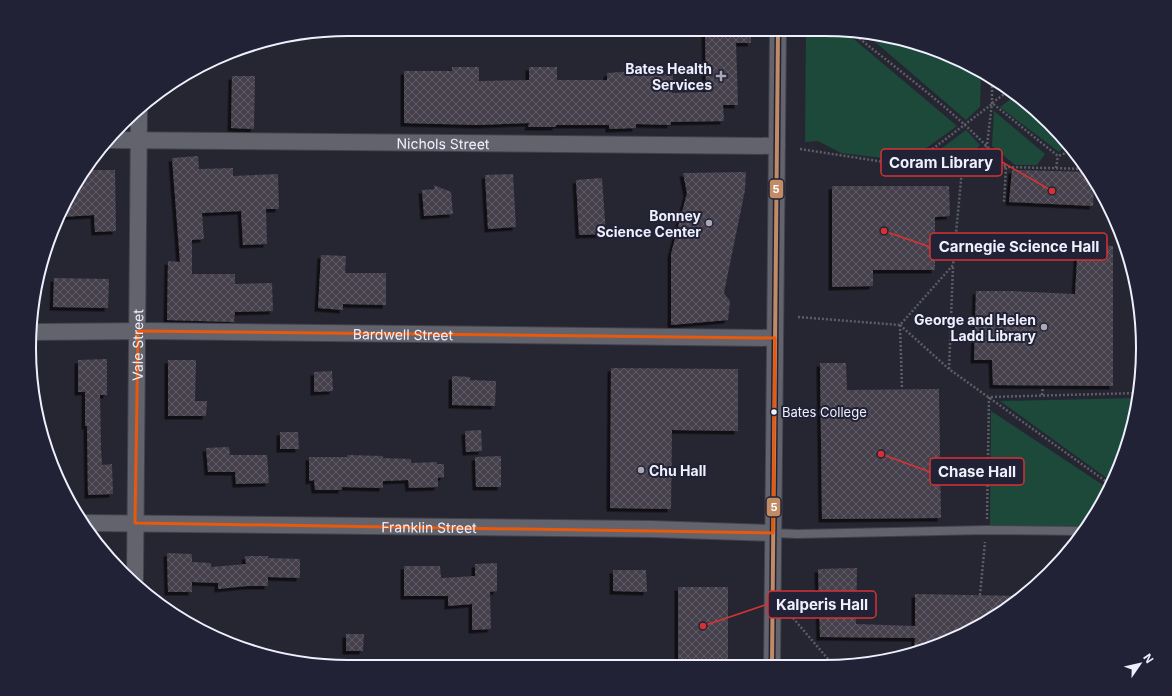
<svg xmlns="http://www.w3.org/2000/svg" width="1172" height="696" viewBox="0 0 1172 696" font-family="Inter,sans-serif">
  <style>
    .green { fill: #1c493a }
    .building { fill: url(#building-cross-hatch); filter: url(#shadow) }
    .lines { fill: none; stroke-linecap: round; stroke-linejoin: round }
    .service-casing { stroke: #40414a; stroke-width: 10 }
    .minor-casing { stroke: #40414a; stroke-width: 18 }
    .path { stroke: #5d5d67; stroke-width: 2.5; stroke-dasharray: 2 2; stroke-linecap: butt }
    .service { stroke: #63636d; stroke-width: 8 }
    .minor { stroke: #63636d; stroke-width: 16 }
    .bus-1-casing { stroke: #222236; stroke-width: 7 }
    .bus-1 { stroke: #c18c65; stroke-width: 4 }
    .marked { fill: none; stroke: #e8590c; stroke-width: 3; stroke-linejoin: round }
    .poi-dot { fill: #a9a9b7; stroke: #222236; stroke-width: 1.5 }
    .bus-dot { fill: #eff0fe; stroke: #222236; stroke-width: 1.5 }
    .labels { text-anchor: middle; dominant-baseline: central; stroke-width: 4; stroke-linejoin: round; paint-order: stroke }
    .bus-label { font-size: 13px; fill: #eff0fe; stroke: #222236; text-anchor: start }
    .poi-label { font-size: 14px; font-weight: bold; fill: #eff0fe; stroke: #222236; text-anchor: end }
    .street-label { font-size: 14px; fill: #eff0fe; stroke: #222236 }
    .rim { fill: none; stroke: #eff0fe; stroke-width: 2 }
    .leader { fill: none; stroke: #d73233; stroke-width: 1.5 }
    .callout-dot { fill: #d73233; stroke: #222236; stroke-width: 1.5 }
    .callout { fill: #222236; stroke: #d73233; stroke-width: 1.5 }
    .callout-label { font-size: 15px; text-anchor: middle; font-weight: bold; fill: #eff0fe }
    .line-badge { stroke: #222236; stroke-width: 1.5 }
    .badge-label { font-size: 11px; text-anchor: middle; font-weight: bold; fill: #fff }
  </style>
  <defs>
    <pattern id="building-cross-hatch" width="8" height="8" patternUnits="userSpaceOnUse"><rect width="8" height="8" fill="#453f4b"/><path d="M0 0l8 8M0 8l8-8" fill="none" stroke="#605b66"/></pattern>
    <filter id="shadow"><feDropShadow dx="-3.5" dy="3.5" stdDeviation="0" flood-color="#0009"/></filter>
  </defs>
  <rect width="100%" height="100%" fill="#262632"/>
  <path class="green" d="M 806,30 L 843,30 L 957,126 L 908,161 L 841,153 L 818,141 L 805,142 Z
    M 866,34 L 927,46 L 981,73 L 980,107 L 966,120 Z
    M 1016,95 L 1050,123 L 1067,144 L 1059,152 L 1000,107 Z
    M 994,111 L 1045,154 L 1037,165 L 1015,165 L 992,146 Z
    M 966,130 L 980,145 L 959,166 L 922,163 Z
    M 1138,398 C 1136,421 1124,461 1112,482 L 1000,401 Z
    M 991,411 L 1109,489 L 1087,528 L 990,527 Z"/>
  <path class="building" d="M 705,30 L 751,30 L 751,43 L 736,43 L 738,105 L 723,105 L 724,121 L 671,122 L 671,125 L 636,124 L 636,128 L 609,129 L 609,125 L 556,125 L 556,127 L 528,127 L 529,123 L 479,125 L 404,123 L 404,71 L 452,71 L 452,67 L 479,67 L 479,81 L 529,80 L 529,67 L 557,67 L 557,80 L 607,80 L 607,73 L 634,71 L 634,73 L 673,74 L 672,93 L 706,92 Z
    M 232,76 L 255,76 L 254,129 L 231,128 Z
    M 198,156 L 199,169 L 233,168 L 233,176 L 278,174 L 279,209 L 266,209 L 267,244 L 243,245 L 241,211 L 202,213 L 204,239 L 192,240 L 192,274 L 235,274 L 235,284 L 272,283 L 273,311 L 235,312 L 234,322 L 167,320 L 168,261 L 180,262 L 172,158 Z
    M 86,170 L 115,170 L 116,231 L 95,232 L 94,215 L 61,217 Z
    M 1012,170 L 1090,172 L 1094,180 L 1093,206 L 1009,202 Z
    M 746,172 L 745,190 L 724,293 L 730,301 L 728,320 L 671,325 L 671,254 L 687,193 L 683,173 Z
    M 513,174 L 516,227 L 488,229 L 485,175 Z
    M 602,178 L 606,234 L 579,235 L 576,180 Z
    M 434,185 L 451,192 L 453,214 L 424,216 L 422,190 L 435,189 Z
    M 832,186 L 949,186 L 950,216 L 935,217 L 935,270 L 873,270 L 873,286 L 832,287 Z
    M 1078,244 L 1113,246 L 1113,386 L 993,385 L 992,360 L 974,360 L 976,291 L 1011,291 L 1075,294 Z
    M 321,255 L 346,256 L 345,273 L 386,273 L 386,305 L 343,304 L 343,310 L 318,308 Z
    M 54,278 L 109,279 L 108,308 L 53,307 Z
    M 107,359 L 107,395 L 100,395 L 101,447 L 102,465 L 112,464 L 113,494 L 88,495 L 87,426 L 85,426 L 85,392 L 78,392 L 78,360 Z
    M 168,360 L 196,360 L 195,401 L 207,401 L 206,416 L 168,416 Z
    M 820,363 L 846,363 L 847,390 L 939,389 L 941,518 L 822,519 Z
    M 611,368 L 738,369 L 738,431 L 672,430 L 671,509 L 610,508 Z
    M 332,371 L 333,391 L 314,392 L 314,372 Z
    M 452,376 L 470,377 L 470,380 L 496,381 L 495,406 L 452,405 Z
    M 481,430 L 482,451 L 466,452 L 465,431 Z
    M 280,432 L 298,432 L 299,449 L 280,449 Z
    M 229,447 L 230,455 L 267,455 L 269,483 L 236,484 L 235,472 L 208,472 L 206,448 Z
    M 347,455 L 383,456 L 383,458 L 411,459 L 411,463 L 437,462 L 437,464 L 444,464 L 444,477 L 438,478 L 438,487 L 409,488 L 408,480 L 383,481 L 383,488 L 342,487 L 342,490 L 315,490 L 314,480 L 309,481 L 309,457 L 347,457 Z
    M 501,456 L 501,487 L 476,487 L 475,457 Z
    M 167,553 L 192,554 L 192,562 L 211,563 L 211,567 L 246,564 L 245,556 L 268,556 L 268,558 L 300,559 L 300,578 L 268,577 L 268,586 L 247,586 L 218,589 L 218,583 L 192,582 L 192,592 L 168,592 Z
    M 497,563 L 497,591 L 490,592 L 491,629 L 472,630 L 472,604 L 448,606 L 448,596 L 404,596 L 404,566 L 440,566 L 441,578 L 475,576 L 475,564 Z
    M 857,568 L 856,624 L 915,626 L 915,594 L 1022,596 L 983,624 L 926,650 L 914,653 L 915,638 L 820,637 L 818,569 Z
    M 613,570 L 646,570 L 647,592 L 613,591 Z
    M 678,587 L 728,587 L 728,666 L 678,666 Z
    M 346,634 L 364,634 L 363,651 L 346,651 Z"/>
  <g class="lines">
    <defs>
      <path id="service" d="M 773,533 L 797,534 L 987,530 L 1084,531"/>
      <g id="minor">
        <path id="s1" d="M 108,140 L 777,146"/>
        <path id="s2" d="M 32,332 L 150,331 L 775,338"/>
        <path id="s3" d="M 85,523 L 651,529 L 773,533"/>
        <path id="s4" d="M 135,579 L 139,110"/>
        <path d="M 772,666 L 778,30"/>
      </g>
    </defs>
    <use href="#service" class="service-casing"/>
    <use href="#minor" class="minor-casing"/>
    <path class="path" d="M 850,31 C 903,74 961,115 1006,167 L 1004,202
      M 1010,90 L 992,103 L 1058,156 L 1073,150
      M 800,149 L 910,166 L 962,170 L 987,145 L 992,103 L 992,78
      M 910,166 L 992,104
      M 1056,168 L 1058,156
      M 798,317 L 900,325 L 953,265 L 962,170 L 1006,167 L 1088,169
      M 900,325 L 949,369 L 1111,485
      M 900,325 L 902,389
      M 949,369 L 953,266
      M 1042,395 L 1043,387
      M 987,519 L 989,397 L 1139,393
      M 980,595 L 985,542
      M 793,618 L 834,666"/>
    <use href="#service" class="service"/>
    <use href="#minor" class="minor"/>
    <defs>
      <path id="bus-1" d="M 772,666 L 778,30"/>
    </defs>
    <use href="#bus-1" class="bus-1-casing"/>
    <use href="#bus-1" class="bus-1"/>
  </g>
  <path class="marked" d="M 138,331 L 775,338 L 773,533 L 135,523 Z"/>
  <g class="poi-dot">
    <path d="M719 70h4v4h4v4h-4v4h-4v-4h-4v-4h4z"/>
    <circle cx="709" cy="223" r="4"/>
    <circle cx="1044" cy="327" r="4"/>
    <circle cx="641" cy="470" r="4"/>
  </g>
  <circle class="bus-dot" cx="774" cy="412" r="3.5"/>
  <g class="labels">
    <g class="bus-label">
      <text x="782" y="412">Bates College</text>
    </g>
    <g class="poi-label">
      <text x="712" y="68">Bates Health<tspan x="712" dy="16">Services</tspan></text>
      <text x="701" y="215">Bonney<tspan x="701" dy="16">Science Center</tspan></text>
      <text x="1036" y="319">George and Helen<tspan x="1036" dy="16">Ladd Library</tspan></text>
      <text x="649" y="470" text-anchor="start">Chu Hall</text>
    </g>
    <g class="street-label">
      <text stroke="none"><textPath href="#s1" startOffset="335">Nichols Street</textPath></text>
      <text stroke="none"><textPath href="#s2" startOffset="371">Bardwell Street</textPath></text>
      <text stroke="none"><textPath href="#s4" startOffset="234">Vale Street</textPath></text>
      <text stroke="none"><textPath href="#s3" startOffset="344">Franklin Street</textPath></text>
    </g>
  </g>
  <path d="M0 0H1172V696H0ZM348 36H824A312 312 0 0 1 1136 348V348A312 312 0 0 1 824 660H348A312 312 0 0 1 36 348V348A312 312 0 0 1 348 36Z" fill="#222236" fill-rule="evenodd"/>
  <path class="rim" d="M348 36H824A312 312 0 0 1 1136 348V348A312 312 0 0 1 824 660H348A312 312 0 0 1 36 348V348A312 312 0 0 1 348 36Z"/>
  <path class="leader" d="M1052 191L1002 162M884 231L930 247M881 454L930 472M703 626L768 604"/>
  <g class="callout-dot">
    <circle cx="1052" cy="191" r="4"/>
    <circle cx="884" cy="231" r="4"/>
    <circle cx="881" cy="454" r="4"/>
    <circle cx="703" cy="626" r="4"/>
  </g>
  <g class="callout">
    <rect x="881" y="149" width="121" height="27" rx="4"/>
    <rect x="930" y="233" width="177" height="27" rx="4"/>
    <rect x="930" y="458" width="94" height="27" rx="4"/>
    <rect x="768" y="591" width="108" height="27" rx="4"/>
  </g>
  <g class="callout-label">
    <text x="941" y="168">Coram Library</text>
    <text x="1019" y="252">Carnegie Science Hall</text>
    <text x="977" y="477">Chase Hall</text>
    <text x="822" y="610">Kalperis Hall</text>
  </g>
  <g class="line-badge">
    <rect x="769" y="179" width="15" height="20" rx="4" fill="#c18c65"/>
    <rect x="766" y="497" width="15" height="20" rx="4" fill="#c18c65"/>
  </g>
  <g class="badge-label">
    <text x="776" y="193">5</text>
    <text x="774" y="511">5</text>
  </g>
  <g transform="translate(1140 664) rotate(56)" stroke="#222236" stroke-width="3" paint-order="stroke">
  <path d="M0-3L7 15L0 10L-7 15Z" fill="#eff0fe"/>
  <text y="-6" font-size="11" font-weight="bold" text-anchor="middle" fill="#eff0fe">N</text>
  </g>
</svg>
